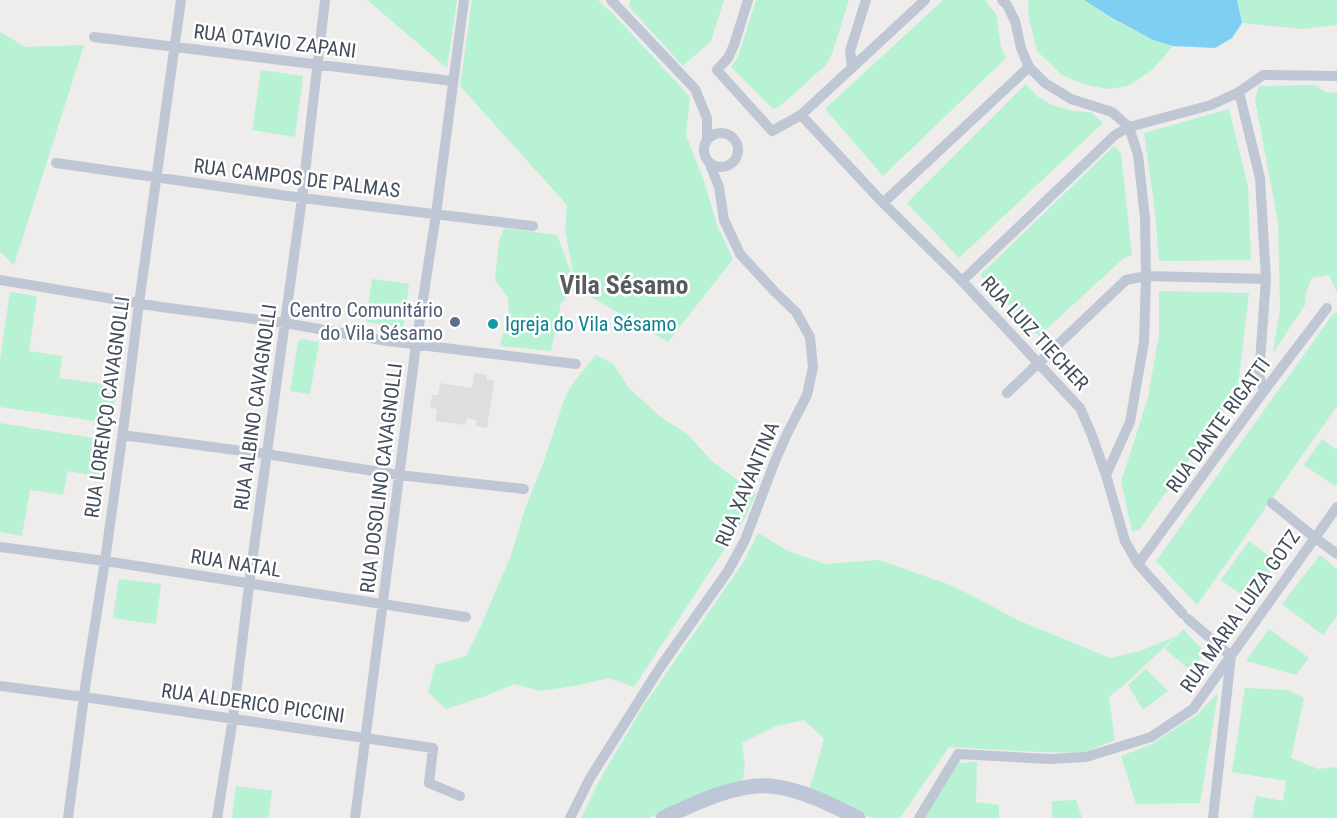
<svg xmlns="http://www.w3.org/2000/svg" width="1337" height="818" viewBox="0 0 1337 818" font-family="'Roboto Condensed',sans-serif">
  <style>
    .education { fill: #e0ddde }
    .green { fill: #b6f2d3 }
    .water { fill: #7fcff2 }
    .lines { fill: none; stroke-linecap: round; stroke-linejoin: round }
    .minor { stroke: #bec7d3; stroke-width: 10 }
    .secondary { stroke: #bdc7d7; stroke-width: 15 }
    .service-dot { fill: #5c6f8a; stroke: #fff; stroke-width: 2 }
    .culture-dot { fill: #0f9aa8; stroke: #fff; stroke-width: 2 }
    .labels { text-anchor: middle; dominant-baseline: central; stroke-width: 5; stroke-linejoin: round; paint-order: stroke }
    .street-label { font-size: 20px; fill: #434d5b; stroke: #fff }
    .service-label { font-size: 20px; fill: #4e5e75; stroke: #fff; text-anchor: end }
    .culture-label { font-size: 20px; fill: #0d838f; stroke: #fff; text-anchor: start }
    .district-label { font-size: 26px; font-weight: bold; fill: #585c62; stroke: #fff }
  </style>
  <rect width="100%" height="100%" fill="#efecec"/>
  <path class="education" d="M 474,373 L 487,375 L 487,380 L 494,381 L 487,428 L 476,426 L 477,420 L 467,418 L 465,425 L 436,421 L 437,409 L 430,408 L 432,395 L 438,395 L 440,383 L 472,388 Z"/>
  <path class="green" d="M 367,0 L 457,0 L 447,68 Z
    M 472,0 L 598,0 L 618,19 L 690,97 L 686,135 L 704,181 L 717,225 L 733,259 L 668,342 L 576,288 L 561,303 L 551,351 L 500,346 L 509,312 L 508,298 L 495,280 L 499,241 L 504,228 L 557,235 L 575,283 L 565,231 L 567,205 L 460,86 Z
    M 630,0 L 724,0 L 711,41 L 683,66 L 629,7 Z
    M 756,0 L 849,0 L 832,54 L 825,66 L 780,106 L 773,109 L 731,67 L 738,57 Z
    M 943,0 L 985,0 L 996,14 L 1001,47 L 1006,58 L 883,176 L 825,109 Z
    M 1029,0 L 1084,0 L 1112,19 L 1153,40 L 1173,46 L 1152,70 L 1128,86 L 1108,89 L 1083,84 L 1062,75 L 1037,51 L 1030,23 L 1028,10 Z
    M 1237,0 L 1337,0 L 1337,26 L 1335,25 L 1303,29 L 1242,23 Z
    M 0,32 L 26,47 L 84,45 L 14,265 L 0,252 Z
    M 261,70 L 303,76 L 295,137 L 252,130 Z
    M 1026,84 L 1037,96 L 1052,105 L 1073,111 L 1091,112 L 1103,123 L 959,258 L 907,203 Z
    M 1315,85 L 1325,92 L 1337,93 L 1337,293 L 1329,275 L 1312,278 L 1306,292 L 1305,305 L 1273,353 L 1280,309 L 1278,223 L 1255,99 L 1259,86 Z
    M 1229,109 L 1248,186 L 1251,260 L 1159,261 L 1155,211 L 1144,133 Z
    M 1114,146 L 1121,153 L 1132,255 L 1125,257 L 1039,336 L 980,275 Z
    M 372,279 L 409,284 L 403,328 L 366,322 Z
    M 1159,291 L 1249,293 L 1237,393 L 1139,530 L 1132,531 L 1121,482 L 1148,398 L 1159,334 Z
    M 10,292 L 37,296 L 29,351 L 62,356 L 59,378 L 117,386 L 112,420 L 108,423 L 0,407 L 0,360 Z
    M 1337,311 L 1337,406 L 1197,605 L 1156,561 L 1331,317 Z
    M 300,339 L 319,342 L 310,394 L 290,391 L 298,342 Z
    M 596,355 L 613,364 L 629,388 L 662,418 L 687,434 L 713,462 L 756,494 L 745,518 L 634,687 L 609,678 L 574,686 L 540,691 L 514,684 L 485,696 L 446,709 L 428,692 L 435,665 L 466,656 L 479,630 L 510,558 L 525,509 L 544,461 L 564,400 L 573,383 Z
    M 0,423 L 105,440 L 108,445 L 103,477 L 68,471 L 63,495 L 30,490 L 22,536 L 0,532 Z
    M 1322,439 L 1337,450 L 1337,482 L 1335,486 L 1304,465 Z
    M 758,533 L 788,551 L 825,564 L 879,560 L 953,586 L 1020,621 L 1110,658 L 1140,651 L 1175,637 L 1176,637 L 1183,629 L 1206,653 L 1190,670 L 1165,649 L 1175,637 L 1125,684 L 1109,697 L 1115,740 L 1083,753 L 1039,752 L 949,747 L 900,818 L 873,818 L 831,802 L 809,787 L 813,778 L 824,739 L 804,720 L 776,726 L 742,743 L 745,766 L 742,783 L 681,803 L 649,818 L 581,818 L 599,781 L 642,708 L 743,563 Z
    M 1249,541 L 1278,562 L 1250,601 L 1221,580 Z
    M 1320,555 L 1337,569 L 1337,616 L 1323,635 L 1282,604 Z
    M 119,579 L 161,584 L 156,624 L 113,618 Z
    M 1269,629 L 1309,658 L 1296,675 L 1246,661 Z
    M 1146,669 L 1168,691 L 1143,710 L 1128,685 Z
    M 1245,688 L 1288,690 L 1304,698 L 1291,758 L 1318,769 L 1337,767 L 1337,818 L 1252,818 L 1256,796 L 1283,801 L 1286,781 L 1232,772 Z
    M 1218,693 L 1200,803 L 1136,804 L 1121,756 L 1150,745 L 1197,715 Z
    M 977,762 L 976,802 L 999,805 L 999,818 L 924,818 L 958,763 Z
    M 236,786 L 272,791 L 268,818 L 232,818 Z
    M 1076,800 L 1082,818 L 1052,818 L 1052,801 Z"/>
  <path class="water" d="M 1084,0 L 1237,0 L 1242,23 L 1232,38 L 1215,48 L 1173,46 L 1153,40 L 1112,18 Z"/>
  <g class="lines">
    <path class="minor" d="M 611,0 L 695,89 L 707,118 L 707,140
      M 748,0 L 734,45 L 728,58 L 717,70 L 772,131 L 801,115 L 925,0
      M 1002,0 L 1007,5 L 1015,21 L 1021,48 L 1029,67 L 1045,83 L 1071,99 L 1112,112 L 1129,127 L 1138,155 L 1145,218 L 1146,276 L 1144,342 L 1130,422 L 1106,475
      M 94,37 L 452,81
      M 852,67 L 850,51 L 866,0
      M 1239,92 L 1260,178 L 1266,279 L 1259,375 L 1264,391
      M 801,115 L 883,203 L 962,281 L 1080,408 L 1091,433 L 1106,475 L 1125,541 L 1138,564 L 1183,614
      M704 150a17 17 0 1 1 34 0a17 17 0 1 1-34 0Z
      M 56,163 L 302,198 L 533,226
      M 883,203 L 1029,67
      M 0,280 L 161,307 L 285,323 L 387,341 L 576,364
      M 962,281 L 1115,135 L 1129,127 L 1211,105 L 1239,92 L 1263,75 L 1337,76
      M 1007,393 L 1126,280 L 1146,276 L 1266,279
      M 122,435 L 266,454 L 399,475 L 524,489
      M 1272,503 L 1314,537 L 1337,554
      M 0,547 L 105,561 L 466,617
      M 1138,564 L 1264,391 L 1327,308
      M 1188,619 L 1231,656 L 1213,818
      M 0,686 L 84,697 L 433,748 L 429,783 L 460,796
      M 68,818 L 86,681 L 105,561 L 125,416 L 139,303 L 181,0
      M 217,818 L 233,718 L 251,569 L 302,198 L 325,0
      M 355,818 L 416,345 L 436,214 L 464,0
      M 570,818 L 590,778 L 661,666 L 728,571 L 745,540 L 775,461 L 787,434 L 807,395 L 813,367 L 810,337 L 796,312 L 775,292 L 740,254 L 724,220 L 719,187 L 709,162
      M 919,818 L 958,754 L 1050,759 L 1086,757 L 1151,737 L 1193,709 L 1337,507"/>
    <path class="secondary" d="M 663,818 C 694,804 736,783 770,786 C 801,789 830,804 858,818"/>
  </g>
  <circle class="service-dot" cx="455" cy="322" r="6"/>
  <circle class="culture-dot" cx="493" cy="324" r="6"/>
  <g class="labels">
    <g class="street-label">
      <text transform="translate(275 41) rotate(7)">RUA OTAVIO ZAPANI</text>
      <text transform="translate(297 178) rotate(7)">RUA CAMPOS DE PALMAS</text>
      <text transform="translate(1035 333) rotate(47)">RUA LUIZ TIECHER</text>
      <text transform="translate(107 407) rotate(-82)">RUA LORENÇO CAVAGNOLLI</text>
      <text transform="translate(255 407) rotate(-82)">RUA ALBINO CAVAGNOLLI</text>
      <text transform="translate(1218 425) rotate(-54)">RUA DANTE RIGATTI</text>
      <text transform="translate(381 478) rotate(-83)">RUA DOSOLINO CAVAGNOLLI</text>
      <text transform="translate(747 484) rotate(-67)">RUA XAVANTINA</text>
      <text transform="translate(236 563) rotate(9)">RUA NATAL</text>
      <text transform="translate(1240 611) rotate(-55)">RUA MARIA LUIZA GOTZ</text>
      <text transform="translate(253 703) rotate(8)">RUA ALDERICO PICCINI</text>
    </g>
    <g class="service-label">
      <text x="443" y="310">Centro Comunitário<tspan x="443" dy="23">do Vila Sésamo</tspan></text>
    </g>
    <g class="culture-label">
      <text x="505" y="324">Igreja do Vila Sésamo</text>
    </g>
    <g class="district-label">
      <text x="624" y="285">Vila Sésamo</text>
    </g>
  </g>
</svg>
